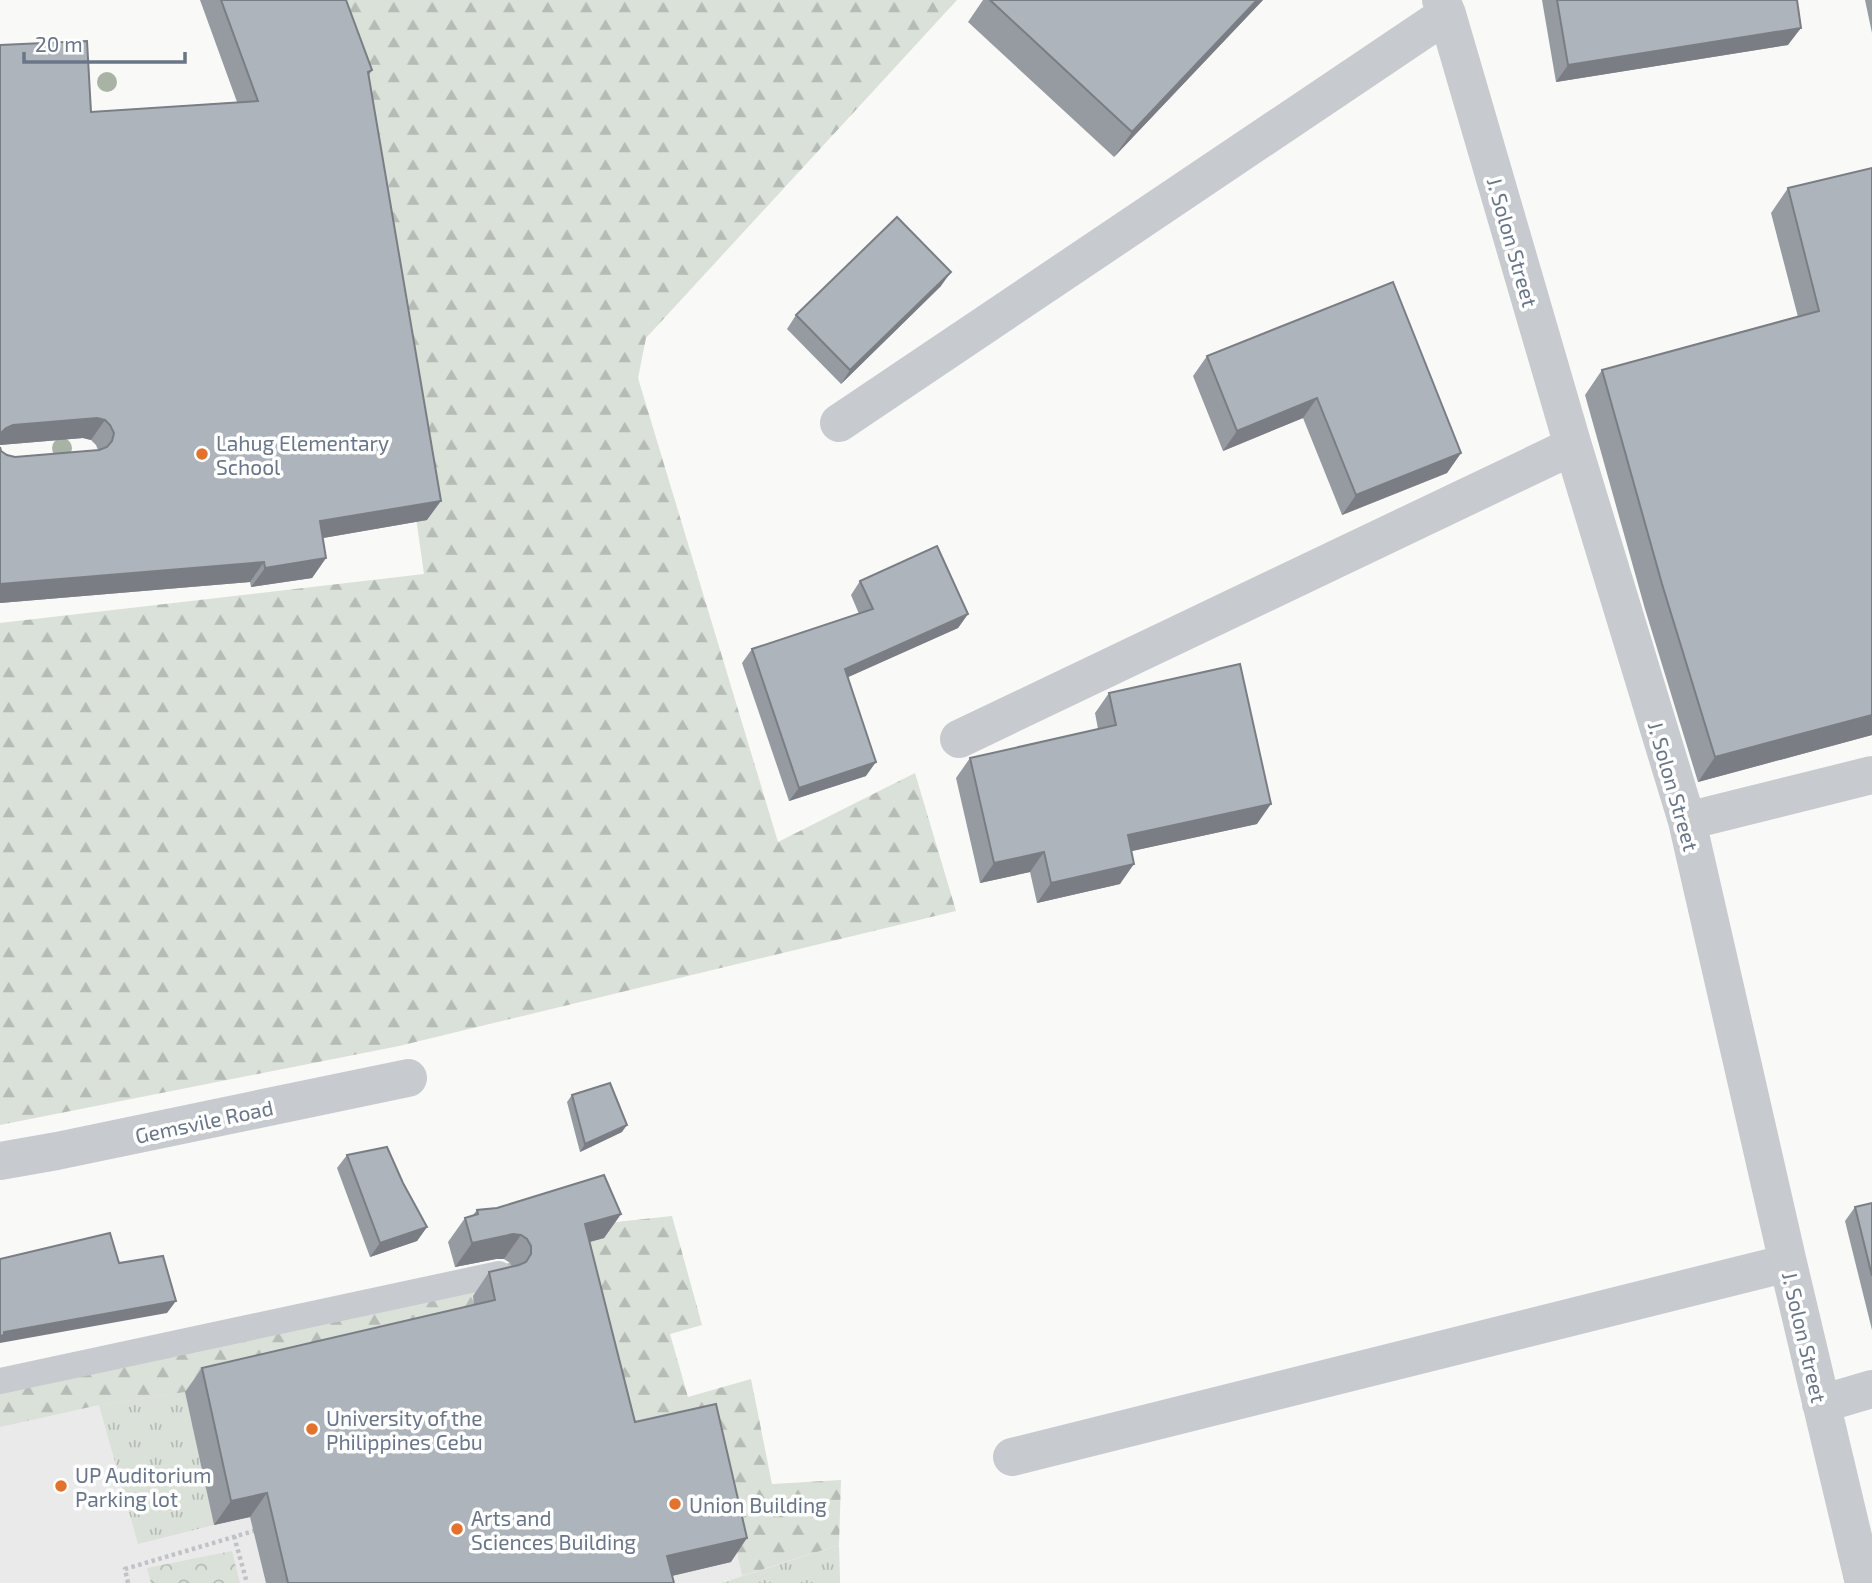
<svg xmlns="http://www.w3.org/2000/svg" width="1872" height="1583" viewBox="0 0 1872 1583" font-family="'Exo 2',sans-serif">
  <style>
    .built { fill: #eaeaea }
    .grass { fill: url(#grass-tufts) }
    .forest { fill: url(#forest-firs) }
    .park { fill: url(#park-crowns) }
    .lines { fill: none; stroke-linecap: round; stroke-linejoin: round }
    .path { stroke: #c1c2c5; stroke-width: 4.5; stroke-dasharray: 3.5 3.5; stroke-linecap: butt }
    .lane { stroke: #c7cace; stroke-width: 26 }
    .street { stroke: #c7cace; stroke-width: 38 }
    .tree { fill: #a8b3a6 }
    .wall { fill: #969ba2 }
    .shaded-wall { fill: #7a7e84 }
    .building { fill: #aeb4bc; stroke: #7a7e84; stroke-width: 2 }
    .poi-dot { fill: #e3722d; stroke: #fff; stroke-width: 2.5 }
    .labels { text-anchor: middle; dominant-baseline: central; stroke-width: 7; stroke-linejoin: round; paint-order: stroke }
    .street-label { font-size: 21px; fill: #697588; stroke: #fff }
    .poi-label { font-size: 21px; fill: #697588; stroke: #fff; text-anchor: start }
  </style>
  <defs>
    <pattern id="grass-tufts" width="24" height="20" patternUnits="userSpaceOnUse" patternTransform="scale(1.75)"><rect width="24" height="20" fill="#dae1d8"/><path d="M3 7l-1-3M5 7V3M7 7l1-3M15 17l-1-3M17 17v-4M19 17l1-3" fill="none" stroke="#b5bbb5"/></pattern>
    <pattern id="forest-firs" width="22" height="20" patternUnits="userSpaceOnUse" patternTransform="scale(1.75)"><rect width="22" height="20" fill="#dae1d8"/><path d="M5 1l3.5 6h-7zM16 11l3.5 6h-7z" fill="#b5bbb5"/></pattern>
    <pattern id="park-crowns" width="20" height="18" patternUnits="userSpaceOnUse" patternTransform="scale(1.75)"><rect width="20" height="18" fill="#dae1d8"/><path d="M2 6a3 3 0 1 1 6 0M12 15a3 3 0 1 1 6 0" fill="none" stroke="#b5bbb5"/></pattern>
  </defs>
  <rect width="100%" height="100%" fill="#f9f9f7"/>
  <path class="built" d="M 586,1281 L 626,1438 L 708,1420 L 742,1576 L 839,1545 L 840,1583 L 0,1583 L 0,1410 Z"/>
  <path class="grass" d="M 185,1392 L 214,1525 L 138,1544 L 99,1405 Z
    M 839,1545 L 840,1583 L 722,1583 Z"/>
  <path class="forest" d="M 336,0 L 957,0 L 646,338 L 638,378 L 778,842 L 915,773 L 956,911 L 399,1046 L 0,1125 L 0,623 L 424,574 L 361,130 Z
    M 672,1216 L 702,1325 L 670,1334 L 688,1397 L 751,1379 L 772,1484 L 841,1480 L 839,1545 L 742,1576 L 708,1420 L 614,1430 L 185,1392 L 99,1405 L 0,1427 L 0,1372 L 522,1260 L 607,1223 Z"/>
  <path class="park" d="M 232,1551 L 240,1583 L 151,1583 L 147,1568 Z"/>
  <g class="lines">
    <path class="path" d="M 234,1536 L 247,1583
      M 128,1583 L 125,1569 L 257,1530"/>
    <path class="lane" d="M 0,1381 L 499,1274"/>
    <path class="street" d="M 1441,0 L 1447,14 L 1573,446 L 1687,821 L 1788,1263 L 1864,1583
      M 839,423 L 1447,14
      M 959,739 L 1573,446
      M 1687,821 L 1872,775
      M 0,1161 L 57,1151 L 408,1078
      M 1821,1404 L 1872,1389
      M 1012,1457 L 1788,1263"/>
  </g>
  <g class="tree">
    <circle cx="107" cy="82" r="10"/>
    <circle cx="62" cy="448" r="10"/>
  </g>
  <path class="wall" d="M 200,0 L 346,0 L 372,70 L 369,75 L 427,520 L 323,538 L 326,558 L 312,578 L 251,587 L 250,582 L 0,603 L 0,447 L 1,451 L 7,455 L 15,457 L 98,450 L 96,445 L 91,440 L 83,438 L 0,445 L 0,45 L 91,112 L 237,102 Z
    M 983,0 L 1263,0 L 1114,157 L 968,22 Z
    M 1542,0 L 1797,0 L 1788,45 L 1556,82 Z
    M 1865,0 L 1872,0 L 1872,33 Z
    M 1872,168 L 1872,735 L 1698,782 L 1645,609 L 1585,395 L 1602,370 L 1798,317 L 1771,213 L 1788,188 Z
    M 941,286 L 841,384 L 787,329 L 796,315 Z
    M 1207,356 L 1461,453 L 1447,473 L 1342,515 L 1303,418 L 1223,451 L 1193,376 Z
    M 860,581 L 968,614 L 958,628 L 848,677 L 866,776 L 789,801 L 742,663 L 752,649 L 859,614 L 851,595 Z
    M 1109,693 L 1257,824 L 1131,851 L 1120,884 L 1037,903 L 1030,872 L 980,883 L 956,778 L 970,758 L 1098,729 L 1095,713 Z
    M 572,1095 L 622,1132 L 580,1152 L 567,1102 Z
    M 347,1155 L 403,1183 L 427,1227 L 417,1241 L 370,1257 L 337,1168 Z
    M 1872,1203 L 1872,1330 L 1845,1221 L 1855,1207 Z
    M 477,1210 L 621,1214 L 604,1238 L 589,1242 L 635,1422 L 731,1562 L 672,1576 L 674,1583 L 266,1583 L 250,1517 L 214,1525 L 185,1392 L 202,1368 L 474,1305 L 473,1296 L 489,1272 L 512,1267 L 510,1263 L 504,1259 L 496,1259 L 455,1267 L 448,1242 L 465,1218 L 473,1215 Z"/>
  <path class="shaded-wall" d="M 1257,0 L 1263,0 L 1114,157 L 1132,132 Z
    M 1801,28 L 1788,45 L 1556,82 L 1568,65 Z
    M 951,272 L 941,286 L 841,384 L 850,370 Z
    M 1317,398 L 1303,418 L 1223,451 L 1237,431 Z
    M 97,418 L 105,420 L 91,440 L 83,438 L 0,445 L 0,434 L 6,428 L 13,425 Z
    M 1461,453 L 1447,473 L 1342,515 L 1356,495 Z
    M 441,501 L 427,520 L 306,541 L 320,521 Z
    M 326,558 L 312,578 L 251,587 L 265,568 Z
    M 264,562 L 250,582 L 0,603 L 0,584 Z
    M 968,614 L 958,628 L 835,683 L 845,669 Z
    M 1872,715 L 1872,735 L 1698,782 L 1715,757 Z
    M 876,762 L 866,776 L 789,801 L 799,788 Z
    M 1271,804 L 1257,824 L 1114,855 L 1128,835 Z
    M 1044,852 L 1030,872 L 980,883 L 994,863 Z
    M 1134,864 L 1120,884 L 1037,903 L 1051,883 Z
    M 627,1125 L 622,1132 L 580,1152 L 585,1144 Z
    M 621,1214 L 604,1238 L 568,1248 L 585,1224 Z
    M 427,1227 L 417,1241 L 370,1257 L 380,1243 Z
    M 513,1234 L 521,1235 L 504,1259 L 496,1259 L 455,1267 L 472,1243 Z
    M 176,1301 L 167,1313 L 0,1343 L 0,1336 L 4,1332 Z
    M 267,1493 L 250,1517 L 214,1525 L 231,1501 Z
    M 747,1538 L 731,1562 L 650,1581 L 667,1556 Z"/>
  <path class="building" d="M 221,0 L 346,0 L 372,70 L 368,72 L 441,501 L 320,521 L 326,558 L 265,568 L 264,562 L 0,584 L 0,447 L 1,451 L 7,455 L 15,457 L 99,450 L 107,447 L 112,441 L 114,433 L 110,425 L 105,420 L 97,418 L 13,425 L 6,428 L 0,434 L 0,45 L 87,41 L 91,112 L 258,101 Z
    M 990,0 L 1257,0 L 1132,132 Z
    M 1557,0 L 1797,0 L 1801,28 L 1568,65 Z
    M 1872,168 L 1872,715 L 1715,757 L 1662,584 L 1602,370 L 1819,311 L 1788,188 Z
    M 897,217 L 951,272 L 850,370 L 796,315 Z
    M 1393,282 L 1461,453 L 1356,495 L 1317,398 L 1237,431 L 1207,356 Z
    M 937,546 L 968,614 L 845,669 L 876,762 L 799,788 L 752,649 L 873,609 L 860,581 Z
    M 1240,664 L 1271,804 L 1128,835 L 1134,864 L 1051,883 L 1044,852 L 994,863 L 970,758 L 1116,725 L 1109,693 Z
    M 610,1083 L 627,1125 L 585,1144 L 572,1095 Z
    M 387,1147 L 403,1183 L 427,1227 L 380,1243 L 347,1155 Z
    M 604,1175 L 621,1214 L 585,1224 L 635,1422 L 716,1404 L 747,1538 L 667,1556 L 674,1583 L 288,1583 L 267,1493 L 231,1501 L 202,1368 L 495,1300 L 489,1272 L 519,1265 L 526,1262 L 531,1254 L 531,1246 L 527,1239 L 521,1235 L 513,1234 L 472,1243 L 465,1218 L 478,1214 L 477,1210 L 497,1208 Z
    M 1872,1203 L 1872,1276 L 1855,1207 Z
    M 110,1233 L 119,1263 L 163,1256 L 176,1301 L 4,1332 L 4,1335 L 0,1336 L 0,1259 Z"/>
  <g class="poi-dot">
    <circle cx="202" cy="454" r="7"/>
    <circle cx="312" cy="1429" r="7"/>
    <circle cx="61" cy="1486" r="7"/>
    <circle cx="675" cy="1504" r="7"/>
    <circle cx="457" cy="1529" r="7"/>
  </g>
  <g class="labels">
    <g class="street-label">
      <text transform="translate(1513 242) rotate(74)">J. Solon Street</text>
      <text transform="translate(1674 786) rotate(74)">J. Solon Street</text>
      <text transform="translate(204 1121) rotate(-12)">Gemsvile Road</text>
      <text transform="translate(1805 1337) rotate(77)">J. Solon Street</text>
    </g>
    <g class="poi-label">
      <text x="216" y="442">Lahug Elementary<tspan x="216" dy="24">School</tspan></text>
      <text x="326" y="1417">University of the<tspan x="326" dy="24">Philippines Cebu</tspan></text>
      <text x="75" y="1474">UP Auditorium<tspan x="75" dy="24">Parking lot</tspan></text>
      <text x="689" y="1504">Union Building</text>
      <text x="471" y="1517">Arts and<tspan x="471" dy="24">Sciences Building</tspan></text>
    </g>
  </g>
  <path d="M24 52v10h161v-10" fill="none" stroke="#697588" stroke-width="3.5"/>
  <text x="35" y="52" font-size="21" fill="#697588" stroke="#ffffff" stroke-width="5" paint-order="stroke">20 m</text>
</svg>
